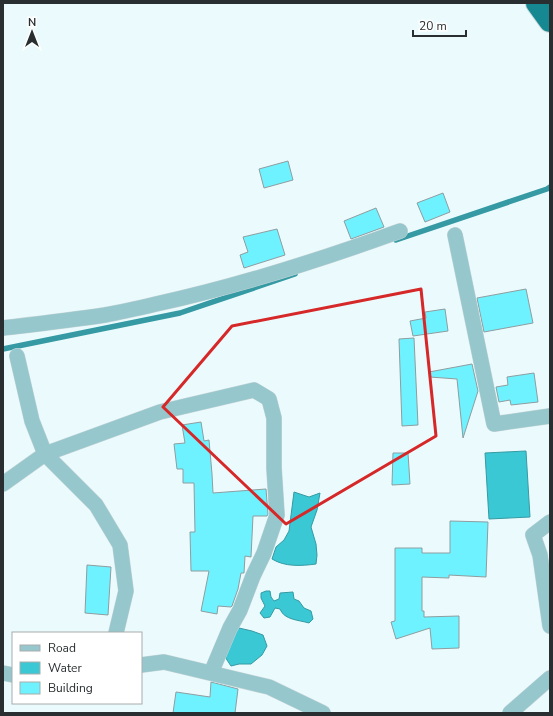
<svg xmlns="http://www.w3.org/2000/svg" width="553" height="716" viewBox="0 0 553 716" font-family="'Nunito Sans',sans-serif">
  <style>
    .water { fill: #3ac8d4; stroke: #359aa3 }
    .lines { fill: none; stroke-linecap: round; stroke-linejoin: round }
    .stream { stroke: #359aa3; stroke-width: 5.5 }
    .building { fill: #6ef2ff; stroke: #8e9d9f }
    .street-casing { stroke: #c8d6d8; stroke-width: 16 }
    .highway-casing { stroke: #c8d6d8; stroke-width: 24 }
    .street { stroke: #95c7cc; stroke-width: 15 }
    .highway { stroke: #158891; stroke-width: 22 }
    .marked { fill: none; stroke: #d62828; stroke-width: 3; stroke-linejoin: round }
  </style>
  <rect width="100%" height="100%" fill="#ebfbfd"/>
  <path class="water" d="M 526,451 L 530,517 L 489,519 L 485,453 Z
    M 294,492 L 309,497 L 320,493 L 317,510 L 311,527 L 316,544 L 317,555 L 316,564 C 301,566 285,567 272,559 L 276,547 L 284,540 L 289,531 Z
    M 266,591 L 270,591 L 271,597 L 274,601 L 279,599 L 280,593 L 293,592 L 294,599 L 299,601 L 304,608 L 311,611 L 313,619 L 309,623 C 299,620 284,620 280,609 L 275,608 L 270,617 L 264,618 L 260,613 L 265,606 L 261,598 L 261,593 Z
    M 239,628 L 252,631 L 263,635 L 267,646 L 262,655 L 251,664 L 239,664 L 231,666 L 227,660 L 223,652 L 231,629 Z"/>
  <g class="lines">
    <path class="stream" d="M 396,240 L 547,189 L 550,187
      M 3,349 L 180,313 L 295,274"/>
  </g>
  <path class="building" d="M 288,161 L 293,180 L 264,188 L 259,169 Z
    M 443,193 L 450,212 L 425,222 L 417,203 Z
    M 376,208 L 384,227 L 351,239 L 344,221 Z
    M 277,229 L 285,255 L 244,268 L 240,255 L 248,252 L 243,237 Z
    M 526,289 L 533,323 L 484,332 L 477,298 Z
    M 445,309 L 448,331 L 413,336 L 410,321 L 426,318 L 425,312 Z
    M 414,338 L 418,425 L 402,426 L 399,339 Z
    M 472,364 L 478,391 L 463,438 L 457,379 L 430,377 L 429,372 Z
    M 534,373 L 538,402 L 511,405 L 510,400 L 499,402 L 496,387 L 508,385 L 507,377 Z
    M 201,422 L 204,441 L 209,440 L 212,474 L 213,493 L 266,489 L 268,514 L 267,516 L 253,516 L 251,557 L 245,556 L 244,573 L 241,573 L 238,589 L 232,606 L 231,607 L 218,606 L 217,614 L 201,611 L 209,571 L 191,571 L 190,532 L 195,532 L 194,483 L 183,483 L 183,469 L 177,469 L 174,444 L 185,443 L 182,425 Z
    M 393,453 L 408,453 L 410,484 L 392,485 Z
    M 450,521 L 488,522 L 486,577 L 449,575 L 449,578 L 422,577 L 422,611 L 424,611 L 424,617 L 459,616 L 459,648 L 432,649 L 430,628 L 396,639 L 391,622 L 395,621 L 395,548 L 422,548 L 422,553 L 450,553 Z
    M 87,565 L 111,567 L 108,615 L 85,613 Z
    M 211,682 L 238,689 L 235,713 L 173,713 L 176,692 L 210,697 Z"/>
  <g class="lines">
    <defs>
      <path id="street" d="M 455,235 L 494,424 L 550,416
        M 3,328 C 37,324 72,320 105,315 C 122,312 139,308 156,304 C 239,286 320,260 400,231
        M 17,356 L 32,421 L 45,454 L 96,505 L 120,545 L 126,591 L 116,633
        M 3,484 L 45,454 L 160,412 L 254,390 L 269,399 L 274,418 L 274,468 L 277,515 L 264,553 L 253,576 L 240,610 L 230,628 L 211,673
        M 550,522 L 533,535 L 540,555 L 550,626
        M 141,665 L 164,662 L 269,687 L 323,713
        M 3,673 L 13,675
        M 510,713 L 550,678"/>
      <path id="highway" d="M 537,3 L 550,21"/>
    </defs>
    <use href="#street" class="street-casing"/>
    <use href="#highway" class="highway-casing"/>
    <use href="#street" class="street"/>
    <use href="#highway" class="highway"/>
  </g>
  <path class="marked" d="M 421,289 L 436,436 L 286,524 L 163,407 L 232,326 Z"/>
  <rect width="553" height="716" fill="none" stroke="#292f30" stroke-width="8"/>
  <rect x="12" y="632" width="130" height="72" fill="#ffffff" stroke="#a9acac"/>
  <rect x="20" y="645" width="20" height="6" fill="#95c7cc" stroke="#a9acac"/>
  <text x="48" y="652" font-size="12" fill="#292f30">Road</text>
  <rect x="20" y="662" width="20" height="12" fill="#3ac8d4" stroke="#a9acac"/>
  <text x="48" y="672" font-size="12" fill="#292f30">Water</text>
  <rect x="20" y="682" width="20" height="12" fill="#6ef2ff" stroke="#a9acac"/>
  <text x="48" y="692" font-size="12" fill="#292f30">Building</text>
  <g transform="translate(32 32)" stroke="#ffffff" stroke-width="3" paint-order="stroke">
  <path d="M0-3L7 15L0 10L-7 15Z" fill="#292f30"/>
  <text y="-6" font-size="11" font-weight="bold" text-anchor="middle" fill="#292f30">N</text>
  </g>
  <path d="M413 30v6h53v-6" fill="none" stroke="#292f30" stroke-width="2"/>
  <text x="419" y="30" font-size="12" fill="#292f30" stroke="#ffffff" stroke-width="3" paint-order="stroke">20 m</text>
</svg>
